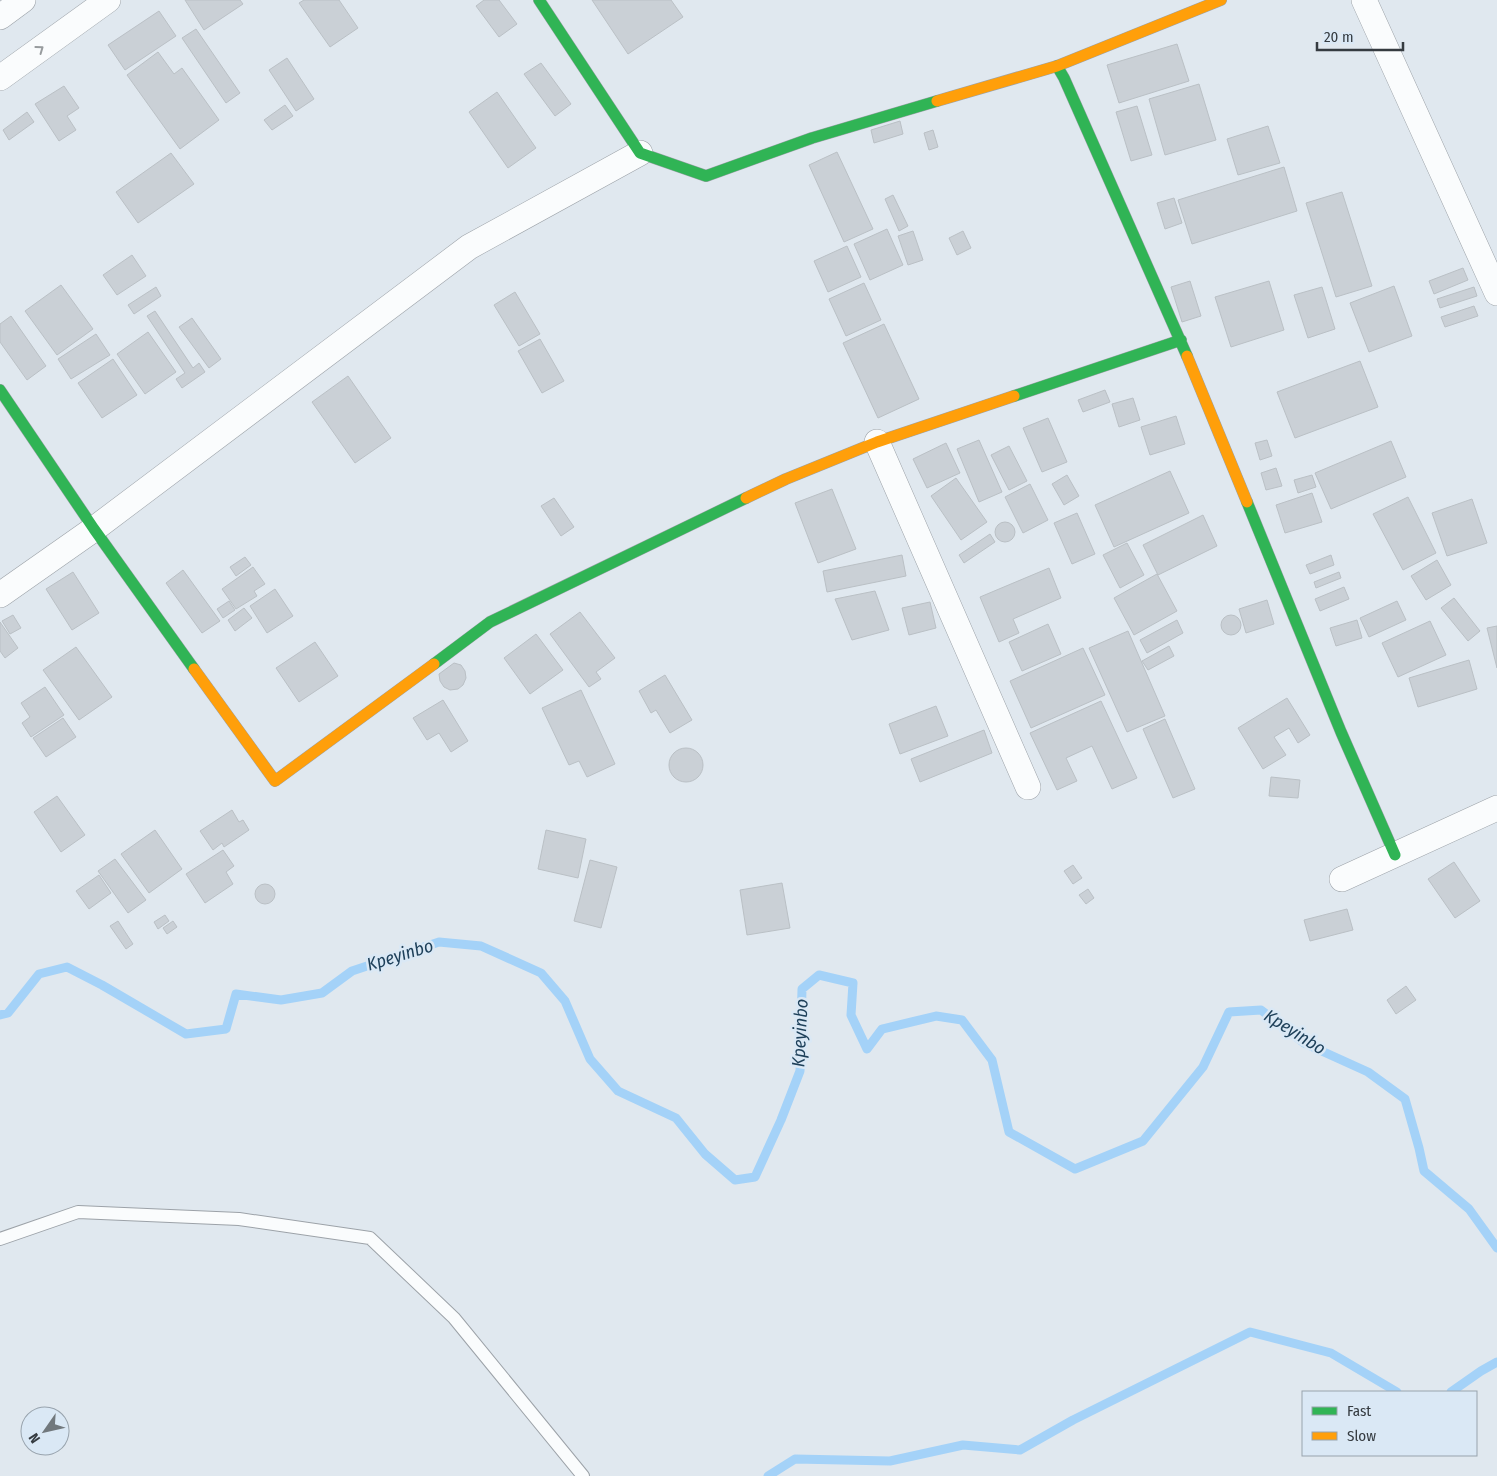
<svg xmlns="http://www.w3.org/2000/svg" width="1497" height="1476" viewBox="0 0 1497 1476" font-family="'Fira Sans Condensed',sans-serif">
  <style>
    .lines { fill: none; stroke-linecap: round; stroke-linejoin: round }
    .stream { stroke: #a4d2f8; stroke-width: 9 }
    .building { fill: #cad0d6; stroke: #bac0c5 }
    .lane-casing { stroke: #9ca2a8; stroke-width: 14 }
    .street-casing { stroke: #9ca2a8; stroke-width: 26 }
    .fast-casing { stroke: #9ca2a8; stroke-width: 12 }
    .slow-casing { stroke: #9ca2a8; stroke-width: 12 }
    .lane { stroke: #fafcfd; stroke-width: 12 }
    .street { stroke: #fafcfd; stroke-width: 25 }
    .fast { stroke: #30b455; stroke-width: 11 }
    .slow { stroke: #ff9f0a; stroke-width: 11 }
    .oneway { stroke: #989c9e }
    .labels { text-anchor: middle; dominant-baseline: central; stroke-width: 5; stroke-linejoin: round; paint-order: stroke }
    .water-label { font-size: 18px; font-style: italic; fill: #1e405a; stroke: #dae8f5 }
  </style>
  <rect width="100%" height="100%" fill="#e0e8ef"/>
  <g class="lines">
    <path class="stream" d="M 0,1015 L 8,1013 L 39,974 L 67,967 L 102,985 L 186,1034 L 226,1029 L 236,994 L 281,1000 L 322,993 L 352,971 L 439,942 L 481,946 L 541,973 L 565,1001 L 590,1059 L 618,1091 L 676,1118 L 705,1154 L 735,1180 L 755,1177 L 781,1120 L 800,1071 L 802,989 L 819,975 L 853,983 L 851,1015 L 867,1049 L 882,1029 L 936,1016 L 962,1020 L 992,1060 L 1009,1132 L 1075,1169 L 1143,1141 L 1203,1067 L 1229,1012 L 1261,1010 L 1304,1043 L 1368,1072 L 1405,1099 L 1419,1148 L 1424,1171 L 1469,1209 L 1497,1248
      M 1451,1392 L 1481,1371 L 1497,1362
      M 768,1476 L 795,1459 L 890,1461 L 963,1445 L 1020,1450 L 1073,1420 L 1250,1332 L 1331,1353 L 1397,1392"/>
  </g>
  <path class="building" d="M 185,0 L 240,0 L 243,4 L 204,30 Z
    M 304,0 L 339,0 L 358,28 L 330,47 L 299,3 Z
    M 484,0 L 499,0 L 517,24 L 499,37 L 476,6 Z
    M 592,0 L 671,0 L 683,17 L 628,54 Z
    M 159,11 L 176,36 L 125,70 L 108,45 Z
    M 196,29 L 240,93 L 226,103 L 182,38 Z
    M 1177,44 L 1189,81 L 1119,103 L 1107,65 Z
    M 158,52 L 174,74 L 182,68 L 219,120 L 180,149 L 127,75 Z
    M 287,58 L 314,99 L 296,111 L 269,70 Z
    M 541,63 L 571,104 L 555,116 L 524,74 Z
    M 1199,84 L 1216,140 L 1165,155 L 1149,99 Z
    M 64,86 L 79,108 L 67,116 L 76,130 L 59,141 L 35,104 Z
    M 497,92 L 536,148 L 508,168 L 469,112 Z
    M 285,105 L 293,116 L 272,130 L 264,120 Z
    M 1137,106 L 1152,155 L 1131,161 L 1116,112 Z
    M 27,112 L 34,122 L 9,140 L 3,130 Z
    M 900,121 L 903,134 L 874,143 L 871,130 Z
    M 1268,126 L 1280,163 L 1238,175 L 1227,139 Z
    M 933,130 L 938,147 L 929,150 L 924,133 Z
    M 837,152 L 873,229 L 844,242 L 809,165 Z
    M 171,153 L 194,184 L 138,223 L 116,192 Z
    M 1284,167 L 1297,211 L 1192,244 L 1178,200 Z
    M 1342,192 L 1372,286 L 1336,297 L 1306,203 Z
    M 893,195 L 908,226 L 899,231 L 885,199 Z
    M 1174,198 L 1182,223 L 1165,229 L 1157,203 Z
    M 887,229 L 903,265 L 870,280 L 854,244 Z
    M 913,231 L 923,260 L 908,265 L 898,236 Z
    M 963,231 L 971,248 L 957,255 L 949,238 Z
    M 847,246 L 861,277 L 828,292 L 814,261 Z
    M 132,255 L 146,276 L 117,295 L 103,275 Z
    M 1463,268 L 1468,280 L 1434,294 L 1429,281 Z
    M 1190,281 L 1201,316 L 1182,322 L 1171,287 Z
    M 1269,281 L 1284,330 L 1231,347 L 1215,297 Z
    M 864,283 L 881,320 L 846,336 L 829,299 Z
    M 61,285 L 93,329 L 57,355 L 25,311 Z
    M 1394,286 L 1412,336 L 1369,352 L 1350,303 Z
    M 156,287 L 161,296 L 134,314 L 128,305 Z
    M 1322,287 L 1335,329 L 1308,338 L 1294,295 Z
    M 1474,287 L 1477,296 L 1440,308 L 1437,299 Z
    M 515,292 L 540,334 L 519,346 L 494,305 Z
    M 1474,306 L 1478,316 L 1445,327 L 1441,317 Z
    M 155,311 L 193,368 L 199,363 L 205,372 L 182,388 L 176,379 L 185,373 L 147,316 Z
    M 11,316 L 46,366 L 27,380 L 0,342 L 0,324 Z
    M 192,318 L 221,359 L 209,368 L 179,327 Z
    M 884,324 L 919,399 L 878,418 L 843,343 Z
    M 148,332 L 176,372 L 145,394 L 117,354 Z
    M 96,334 L 110,355 L 71,379 L 58,359 Z
    M 540,339 L 564,381 L 542,393 L 518,351 Z
    M 113,359 L 137,395 L 102,418 L 78,383 Z
    M 1360,361 L 1378,407 L 1295,438 L 1277,392 Z
    M 348,376 L 391,438 L 355,463 L 312,402 Z
    M 1105,390 L 1110,402 L 1083,412 L 1078,400 Z
    M 1133,398 L 1140,420 L 1119,427 L 1112,404 Z
    M 1176,416 L 1185,444 L 1150,455 L 1141,427 Z
    M 1048,418 L 1067,462 L 1042,472 L 1023,428 Z
    M 979,440 L 1002,492 L 979,502 L 957,449 Z
    M 1267,440 L 1272,456 L 1260,460 L 1255,443 Z
    M 1391,441 L 1406,477 L 1331,509 L 1315,473 Z
    M 946,443 L 960,473 L 927,488 L 913,459 Z
    M 1009,446 L 1027,481 L 1009,490 L 991,455 Z
    M 1276,468 L 1282,486 L 1266,490 L 1261,473 Z
    M 1170,471 L 1189,513 L 1114,547 L 1095,505 Z
    M 1067,475 L 1079,496 L 1064,505 L 1052,484 Z
    M 1312,475 L 1316,487 L 1298,493 L 1294,480 Z
    M 956,478 L 987,522 L 961,540 L 931,496 Z
    M 1030,484 L 1048,520 L 1023,533 L 1005,497 Z
    M 832,489 L 856,549 L 818,563 L 795,503 Z
    M 1312,493 L 1322,522 L 1285,533 L 1276,505 Z
    M 1408,497 L 1436,553 L 1403,570 L 1373,514 Z
    M 554,498 L 574,527 L 561,536 L 541,506 Z
    M 1472,499 L 1487,543 L 1447,556 L 1432,513 Z
    M 1077,513 L 1095,554 L 1072,564 L 1054,523 Z
    M 1203,515 L 1217,546 L 1158,575 L 1143,545 Z
    M995 532a10 10 0 1 1 20 0a10 10 0 1 1-20 0Z
    M 990,534 L 995,542 L 964,563 L 959,555 Z
    M 1127,543 L 1144,575 L 1120,588 L 1103,555 Z
    M 902,555 L 906,576 L 827,592 L 823,571 Z
    M 1331,555 L 1334,565 L 1310,574 L 1306,565 Z
    M 245,557 L 251,565 L 236,576 L 230,567 Z
    M 1437,560 L 1451,585 L 1426,600 L 1411,576 Z
    M 253,567 L 265,584 L 254,591 L 257,596 L 236,609 L 222,589 Z
    M 1049,568 L 1061,598 L 1013,619 L 1019,633 L 999,642 L 980,597 Z
    M 183,570 L 220,621 L 202,633 L 166,583 Z
    M 73,572 L 99,613 L 72,630 L 46,589 Z
    M 1339,572 L 1341,578 L 1316,588 L 1314,582 Z
    M 1157,574 L 1177,611 L 1134,635 L 1114,598 Z
    M 1344,587 L 1349,599 L 1320,611 L 1315,599 Z
    M 275,589 L 293,616 L 267,633 L 250,606 Z
    M 875,591 L 889,630 L 852,640 L 835,599 Z
    M 1454,598 L 1480,631 L 1468,641 L 1441,608 Z
    M 1267,600 L 1274,624 L 1246,633 L 1239,609 Z
    M 229,601 L 235,610 L 223,618 L 217,609 Z
    M 1397,601 L 1406,620 L 1369,637 L 1360,618 Z
    M 930,602 L 936,628 L 909,635 L 902,608 Z
    M 244,608 L 252,618 L 235,631 L 228,620 Z
    M 580,612 L 615,658 L 596,672 L 601,679 L 589,687 L 550,634 Z
    M1221 625a10 10 0 1 1 20 0a10 10 0 1 1-20 0Z
    M 13,615 L 21,628 L 10,634 L 2,621 Z
    M 1177,620 L 1183,633 L 1147,653 L 1140,640 Z
    M 1357,620 L 1362,638 L 1336,646 L 1330,628 Z
    M 1430,621 L 1446,655 L 1398,677 L 1382,643 Z
    M 0,622 L 18,648 L 5,658 L 0,651 Z
    M 1048,624 L 1061,654 L 1022,671 L 1009,642 Z
    M 1497,626 L 1497,668 L 1487,628 Z
    M 1128,631 L 1165,716 L 1127,732 L 1089,648 Z
    M 536,634 L 563,670 L 530,694 L 504,658 Z
    M 315,642 L 338,676 L 299,702 L 276,668 Z
    M 1169,646 L 1174,656 L 1148,670 L 1142,661 Z
    M 76,647 L 112,697 L 79,720 L 43,670 Z
    M 1083,648 L 1105,695 L 1031,728 L 1010,681 Z
    M 1469,660 L 1477,689 L 1418,707 L 1409,678 Z
    M 454,663 L 461,665 L 465,671 L 466,678 L 463,685 L 458,689 L 450,690 L 444,687 L 440,681 L 439,674 Z
    M 665,675 L 692,720 L 670,733 L 656,710 L 651,713 L 639,691 Z
    M 45,687 L 64,715 L 31,737 L 22,723 L 30,717 L 21,703 Z
    M 581,690 L 615,764 L 587,777 L 579,761 L 569,765 L 542,708 Z
    M 1287,698 L 1310,735 L 1298,743 L 1289,728 L 1274,737 L 1286,755 L 1263,769 L 1238,728 Z
    M 443,700 L 468,741 L 451,752 L 439,733 L 427,740 L 413,718 Z
    M 1101,701 L 1137,778 L 1112,789 L 1092,746 L 1066,758 L 1077,781 L 1057,790 L 1030,733 Z
    M 936,706 L 948,736 L 900,754 L 889,724 Z
    M 63,718 L 76,737 L 46,757 L 33,738 Z
    M 1165,719 L 1195,789 L 1173,798 L 1143,729 Z
    M 984,730 L 992,753 L 920,782 L 911,759 Z
    M669 765a17 17 0 1 1 34 0a17 17 0 1 1-34 0Z
    M 1271,777 L 1300,780 L 1298,798 L 1269,796 Z
    M 57,796 L 85,835 L 61,852 L 34,812 Z
    M 232,810 L 239,822 L 243,820 L 249,830 L 224,847 L 222,843 L 213,850 L 200,831 Z
    M 155,830 L 182,869 L 149,893 L 121,854 Z
    M 546,830 L 586,839 L 578,878 L 538,869 Z
    M 223,850 L 234,866 L 226,872 L 233,884 L 205,903 L 186,874 Z
    M 115,859 L 146,900 L 128,913 L 98,871 Z
    M 590,860 L 617,867 L 601,928 L 574,921 Z
    M 1454,862 L 1480,901 L 1455,918 L 1428,879 Z
    M 1073,865 L 1082,878 L 1073,884 L 1064,871 Z
    M 99,875 L 111,893 L 89,909 L 76,891 Z
    M 782,883 L 790,928 L 747,935 L 740,890 Z
    M255 894a10 10 0 1 1 20 0a10 10 0 1 1-20 0Z
    M 1088,889 L 1094,898 L 1086,904 L 1079,895 Z
    M 1347,909 L 1353,930 L 1310,941 L 1304,920 Z
    M 165,915 L 169,921 L 158,929 L 154,922 Z
    M 118,921 L 133,944 L 126,949 L 110,926 Z
    M 173,921 L 177,927 L 167,934 L 163,928 Z
    M 1406,986 L 1416,1000 L 1396,1014 L 1387,1000 Z"/>
  <g class="lines">
    <defs>
      <path id="lane" d="M 0,1239 L 78,1212 L 239,1219 L 370,1238 L 454,1318 L 583,1476"/>
      <path id="street" d="M 1364,0 L 1497,293
        M 0,17 L 23,0
        M 0,78 L 108,0
        M 877,442 L 1028,787
        M 0,595 L 94,529 L 469,247 L 640,153
        M 1342,879 L 1497,808"/>
      <path id="fast" d="M 539,0 L 640,153 L 706,176 L 812,138 L 937,101
        M 1057,66 L 1064,78 L 1187,356
        M 0,390 L 94,529 L 194,669
        M 1014,396 L 1181,340
        M 1247,502 L 1341,732 L 1395,855
        M 434,664 L 490,622 L 746,498"/>
      <path id="slow" d="M 937,101 L 1057,66 L 1221,0
        M 1187,356 L 1247,502
        M 746,498 L 786,479 L 877,442 L 1014,396
        M 194,669 L 275,781 L 434,664"/>
    </defs>
    <use href="#lane" class="lane-casing"/>
    <use href="#street" class="street-casing"/>
    <use href="#fast" class="fast-casing"/>
    <use href="#slow" class="slow-casing"/>
    <use href="#lane" class="lane"/>
    <use href="#street" class="street"/>
    <use href="#fast" class="fast"/>
    <use href="#slow" class="slow"/>
  </g>
  <defs><path id="oneway-chevron" d="M-2-3.5L2.5 0L-2 3.5" fill="none" stroke-width="1.6" stroke-linecap="round" stroke-linejoin="round" transform="scale(1.25)"/></defs>
  <use class="oneway" href="#oneway-chevron" transform="translate(40 49) rotate(-36)"/>
  <g class="labels">
    <g class="water-label">
      <text transform="translate(400 955) rotate(-17)">Kpeyinbo</text>
      <text transform="translate(1295 1032) rotate(32)">Kpeyinbo</text>
      <text transform="translate(800 1033) rotate(-87)">Kpeyinbo</text>
    </g>
  </g>
  <rect x="1302" y="1391" width="175" height="65" fill="#dae8f5" stroke="#98a3ad"/>
  <rect x="1312" y="1407" width="25" height="8" fill="#30b455" stroke="#98a3ad"/>
  <text x="1347" y="1416" font-size="15" fill="#353b40">Fast</text>
  <rect x="1312" y="1432" width="25" height="8" fill="#ff9f0a" stroke="#98a3ad"/>
  <text x="1347" y="1441" font-size="15" fill="#353b40">Slow</text>
  <g transform="translate(45 1431) rotate(236)"><circle r="24" fill="#dae8f5" stroke="#98a3ad"/>
  <path d="M0-4L9 19L0 12L-9 19Z" fill="#71787d"/>
  <text y="-8" font-size="14" font-weight="bold" text-anchor="middle" fill="#353b40">N</text>
  </g>
  <path d="M1317 42v8h86v-8" fill="none" stroke="#353b40" stroke-width="2.5"/>
  <text x="1324" y="42" font-size="15" fill="#353b40" stroke="#dae8f5" stroke-width="4" paint-order="stroke">20 m</text>
</svg>
